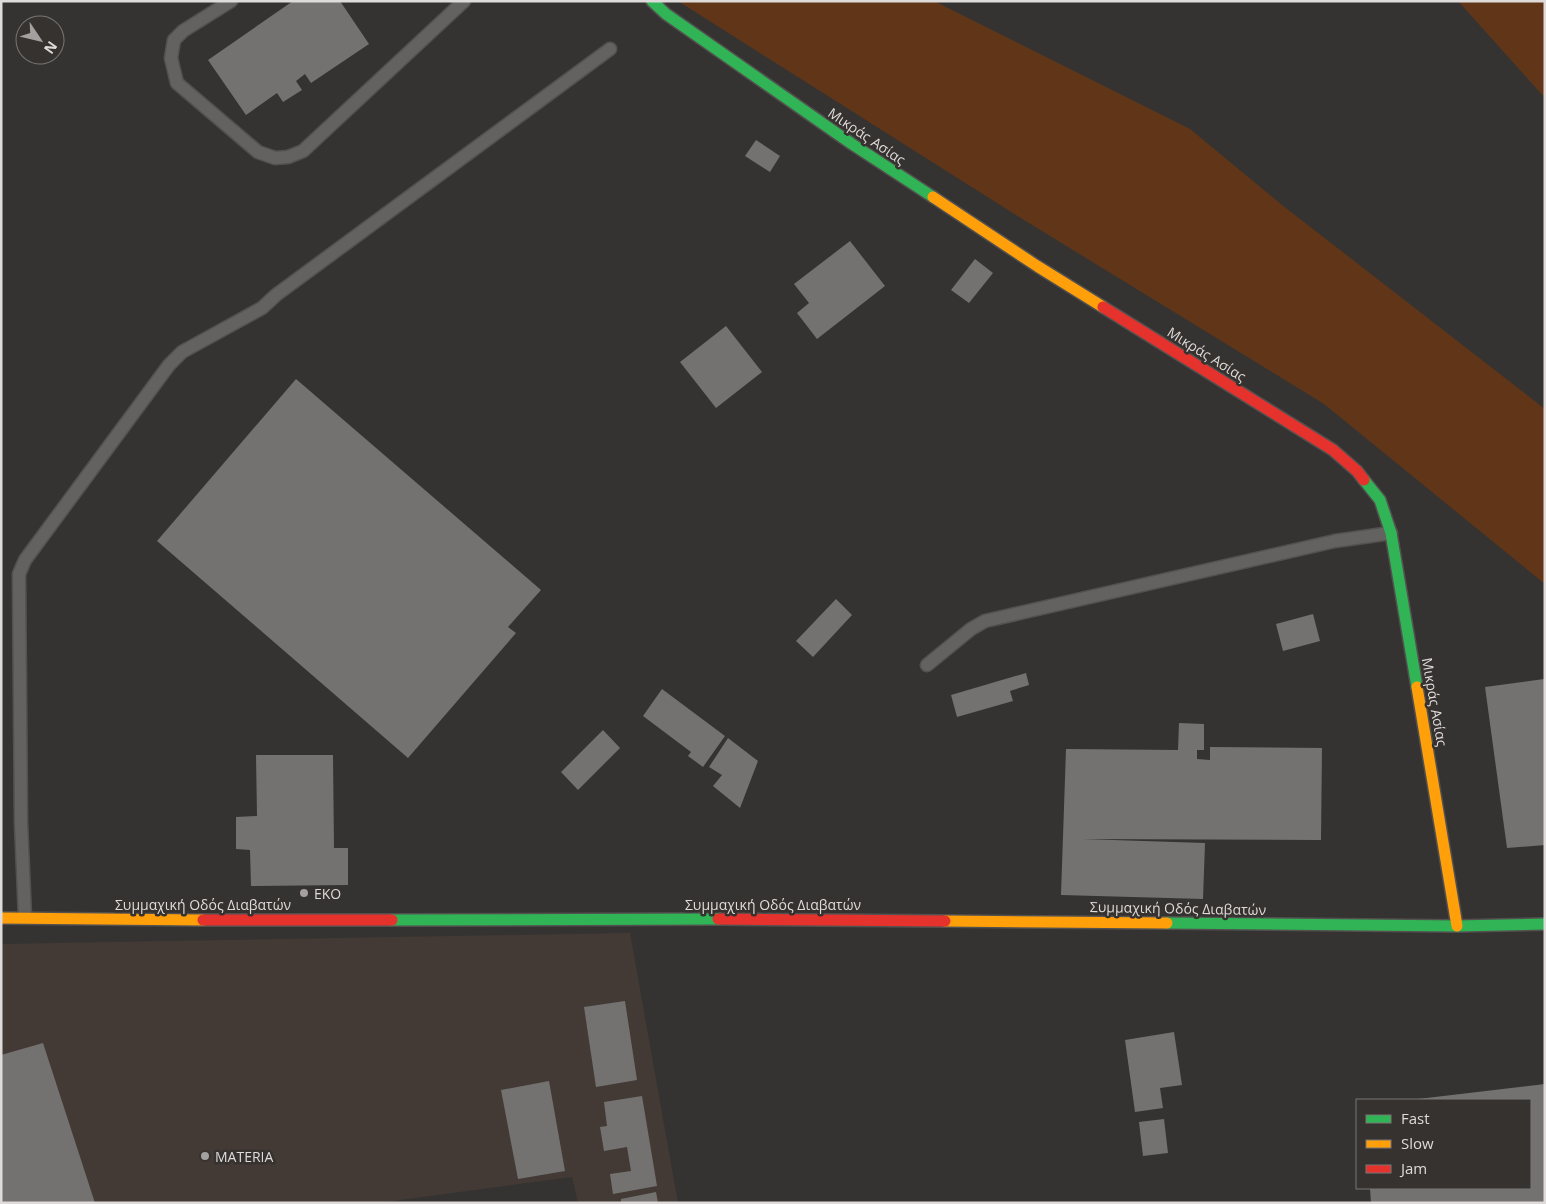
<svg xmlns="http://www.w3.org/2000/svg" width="1546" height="1204" viewBox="0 0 1546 1204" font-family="'Open Sans',sans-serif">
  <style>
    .built { fill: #433a35 }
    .green { fill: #613618 }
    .building { fill: #747271 }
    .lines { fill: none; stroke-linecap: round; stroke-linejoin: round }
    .lane-casing { stroke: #535150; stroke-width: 15 }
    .fast-casing { stroke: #535150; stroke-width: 14 }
    .slow-casing { stroke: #535150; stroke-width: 14 }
    .jam-casing { stroke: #535150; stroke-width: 14 }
    .lane { stroke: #646261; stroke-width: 12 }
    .fast { stroke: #30b455; stroke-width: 11 }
    .slow { stroke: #ff9f0a; stroke-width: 11 }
    .jam { stroke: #e5322d; stroke-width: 11 }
    .poi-dot { fill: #a3a09f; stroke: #363230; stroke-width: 2 }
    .labels { text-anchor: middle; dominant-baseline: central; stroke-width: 5; stroke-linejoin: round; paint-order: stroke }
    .street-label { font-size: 14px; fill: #dedbda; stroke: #363230 }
    .poi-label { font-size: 14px; fill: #dedbda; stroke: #363230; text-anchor: start }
  </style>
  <rect width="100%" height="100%" fill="#353331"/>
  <path class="built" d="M 630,933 L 678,1203 L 578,1203 L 572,1177 L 378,1203 L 1,1203 L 1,944 Z"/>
  <path class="green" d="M 678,1 L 934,1 L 1190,129 L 1282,205 L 1545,409 L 1545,584 L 1324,404 L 1016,215 Z
    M 1458,1 L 1545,1 L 1545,98 Z"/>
  <path class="building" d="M 293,1 L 340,1 L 369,44 L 311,83 L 305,74 L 296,81 L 302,90 L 283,102 L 277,93 L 246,115 L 208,60 Z
    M 756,140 L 780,156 L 770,172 L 745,156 Z
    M 850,241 L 885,286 L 817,339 L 797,313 L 809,303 L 794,284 Z
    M 975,259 L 993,273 L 969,303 L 951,290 Z
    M 726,326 L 762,372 L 716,408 L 680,362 Z
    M 296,379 L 541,590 L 508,627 L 516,633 L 408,758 L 157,541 Z
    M 836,599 L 852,615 L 813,657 L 796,641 Z
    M 1313,614 L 1320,641 L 1283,651 L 1276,624 Z
    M 1026,673 L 1029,685 L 1010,691 L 1013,701 L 957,717 L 951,695 Z
    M 1544,679 L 1545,845 L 1507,848 L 1485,687 Z
    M 662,689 L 725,736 L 703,767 L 688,756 L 691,752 L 643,716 Z
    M 1179,723 L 1204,724 L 1204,750 L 1197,750 L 1197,759 L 1210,760 L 1210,747 L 1322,748 L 1321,840 L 1082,839 L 1205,843 L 1203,899 L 1061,895 L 1066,749 L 1178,750 Z
    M 603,730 L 620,748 L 578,790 L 561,772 Z
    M 728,738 L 758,761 L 740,808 L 713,786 L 722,775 L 709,767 Z
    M 256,755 L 333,755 L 334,848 L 348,848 L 348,885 L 251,886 L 250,850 L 236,849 L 236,817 L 257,816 Z
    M 625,1001 L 637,1080 L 596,1087 L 584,1007 Z
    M 1174,1032 L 1182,1085 L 1160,1088 L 1163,1108 L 1135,1112 L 1125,1040 Z
    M 43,1043 L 95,1203 L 1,1203 L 1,1055 Z
    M 549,1081 L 565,1171 L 518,1179 L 501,1090 Z
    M 1545,1084 L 1545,1203 L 1371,1203 L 1370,1188 L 1530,1188 L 1530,1100 L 1418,1100 L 1418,1099 Z
    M 642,1096 L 657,1186 L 613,1194 L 610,1174 L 631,1171 L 627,1147 L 604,1151 L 600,1127 L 607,1126 L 604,1102 Z
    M 1164,1119 L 1168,1153 L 1143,1156 L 1139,1122 Z
    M 656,1192 L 658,1203 L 621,1203 L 621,1199 Z"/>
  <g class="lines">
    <defs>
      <path id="lane" d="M 231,1 L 183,31 L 174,40 L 171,58 L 177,83 L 258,152 L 275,158 L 288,157 L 303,151 L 464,1
        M 927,665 L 971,629 L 985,621 L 1335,541 L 1391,533
        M 25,917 L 21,823 L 19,574 L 25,560 L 169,365 L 182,352 L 262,308 L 276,295 L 610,49"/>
      <path id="fast" d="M 652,1 L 666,14 L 852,144 L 933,197
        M 1364,480 L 1380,500 L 1391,533 L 1417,687
        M 392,920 L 718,919
        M 1167,923 L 1457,926 L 1545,924"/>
      <path id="slow" d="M 933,197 L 1037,266 L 1103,307
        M 1417,687 L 1457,926
        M 1,918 L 203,920
        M 945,921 L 1167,923"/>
      <path id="jam" d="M 1103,307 L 1333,450 L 1357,471 L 1364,480
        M 718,919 L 945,921
        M 203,920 L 392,920"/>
    </defs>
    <use href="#lane" class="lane-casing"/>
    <use href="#fast" class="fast-casing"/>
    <use href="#slow" class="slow-casing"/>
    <use href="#jam" class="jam-casing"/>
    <use href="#lane" class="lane"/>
    <use href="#fast" class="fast"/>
    <use href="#slow" class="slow"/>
    <use href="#jam" class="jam"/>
  </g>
  <g class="poi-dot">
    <circle cx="304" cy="893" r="5"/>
    <circle cx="205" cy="1156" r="5"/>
  </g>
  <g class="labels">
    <g class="street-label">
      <text transform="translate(867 136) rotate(34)">Μικράς Ασίας</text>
      <text transform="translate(1207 354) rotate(32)">Μικράς Ασίας</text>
      <text transform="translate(1435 702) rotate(80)">Μικράς Ασίας</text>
      <text x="203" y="904">Συμμαχική Οδός Διαβατών</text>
      <text x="773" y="904">Συμμαχική Οδός Διαβατών</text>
      <text transform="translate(1178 908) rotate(1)">Συμμαχική Οδός Διαβατών</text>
    </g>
    <g class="poi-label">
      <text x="314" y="893">EKO</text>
      <text x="215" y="1156">MATERIA</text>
    </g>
  </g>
  <rect width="1546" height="1204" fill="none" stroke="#dedbda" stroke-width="5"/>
  <rect x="1356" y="1099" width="175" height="90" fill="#363230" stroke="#797674"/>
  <rect x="1366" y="1115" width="25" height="8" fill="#30b455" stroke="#797674"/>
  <text x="1401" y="1124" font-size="15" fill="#dedbda">Fast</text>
  <rect x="1366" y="1140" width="25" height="8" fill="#ff9f0a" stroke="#797674"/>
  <text x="1401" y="1149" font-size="15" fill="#dedbda">Slow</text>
  <rect x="1366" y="1165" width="25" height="8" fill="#e5322d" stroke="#797674"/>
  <text x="1401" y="1174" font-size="15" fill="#dedbda">Jam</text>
  <g transform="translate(40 40) rotate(125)"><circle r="24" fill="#363230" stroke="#797674"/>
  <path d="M0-4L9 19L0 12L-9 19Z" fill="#a3a09f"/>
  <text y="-8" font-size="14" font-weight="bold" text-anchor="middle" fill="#dedbda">N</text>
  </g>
</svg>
